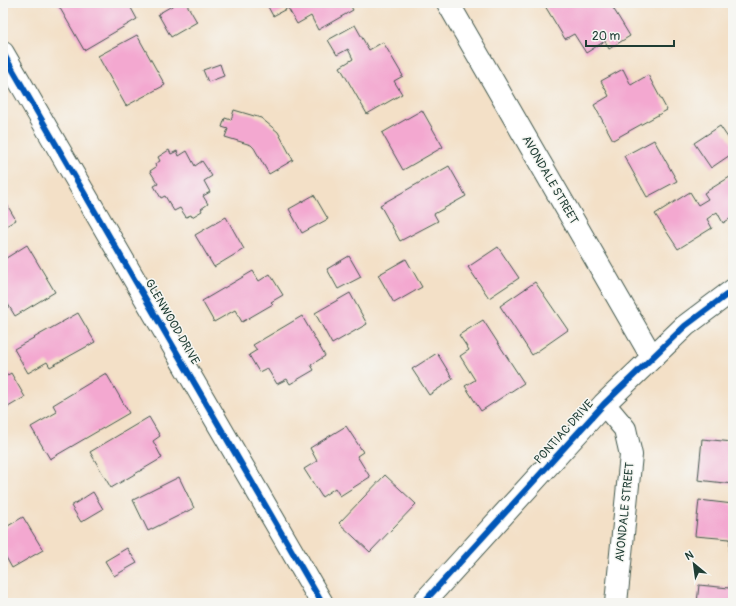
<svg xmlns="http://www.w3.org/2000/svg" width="736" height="606" viewBox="0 0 736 606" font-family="Pangolin,sans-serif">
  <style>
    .building { fill: #f3a8d0 }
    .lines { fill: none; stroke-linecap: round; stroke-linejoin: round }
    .minor-casing { stroke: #3f554a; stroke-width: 24 }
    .minor { stroke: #fff; stroke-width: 22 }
    .cycleway-casing { stroke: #f6f6f2; stroke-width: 8 }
    .cycleway { stroke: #0057b8; stroke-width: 6 }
    .labels { text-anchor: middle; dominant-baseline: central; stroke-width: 3; stroke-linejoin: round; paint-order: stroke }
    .street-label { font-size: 12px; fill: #1f3d34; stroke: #f6f6f2 }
  </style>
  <rect width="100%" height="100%" fill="#f6f6f2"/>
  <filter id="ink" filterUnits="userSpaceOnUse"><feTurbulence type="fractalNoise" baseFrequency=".025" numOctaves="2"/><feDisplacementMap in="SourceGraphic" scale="8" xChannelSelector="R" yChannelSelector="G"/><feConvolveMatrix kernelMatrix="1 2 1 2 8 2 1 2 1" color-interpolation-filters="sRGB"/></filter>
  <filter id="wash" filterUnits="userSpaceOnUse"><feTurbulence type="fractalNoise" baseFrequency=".012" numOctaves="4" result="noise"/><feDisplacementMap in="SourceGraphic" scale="16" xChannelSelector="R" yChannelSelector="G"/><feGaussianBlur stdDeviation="0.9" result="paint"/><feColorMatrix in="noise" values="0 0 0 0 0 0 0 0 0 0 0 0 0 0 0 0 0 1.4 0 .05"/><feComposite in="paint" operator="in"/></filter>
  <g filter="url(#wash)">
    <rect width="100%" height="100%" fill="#f3e0c7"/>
    <g id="blocks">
      <path class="building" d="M 57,3 L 139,3 L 131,8 L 137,19 L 84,50 Z
        M 177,3 L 186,3 L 197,22 L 171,37 L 158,14 Z
        M 266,3 L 349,3 L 353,10 L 318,30 L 311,16 L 297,24 L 288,8 L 273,16 Z
        M 551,3 L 610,3 L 630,36 L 609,49 L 605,41 L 586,53 L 574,34 L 565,39 L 545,6 Z
        M 355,25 L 369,50 L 383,42 L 403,76 L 394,81 L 402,94 L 367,114 L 340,67 L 353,59 L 348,49 L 337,55 L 328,40 Z
        M 137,35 L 165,85 L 126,106 L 98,56 Z
        M 220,64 L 224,76 L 208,82 L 203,70 Z
        M 623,69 L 631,85 L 648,75 L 667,110 L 613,140 L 594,105 L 609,96 L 601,81 Z
        M 234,110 L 261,118 L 278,132 L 293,160 L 269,174 L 254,148 L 251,145 L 225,137 L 228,129 L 222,127 L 225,118 L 231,120 Z
        M 422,110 L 443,147 L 403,170 L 382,133 Z
        M 720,126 L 733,145 L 733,153 L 711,168 L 694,143 Z
        M 654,140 L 677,181 L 647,197 L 624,156 Z
        M 169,150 L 171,154 L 177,151 L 179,156 L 187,151 L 195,166 L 202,161 L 212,176 L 204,181 L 210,192 L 203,196 L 208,204 L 201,209 L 202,211 L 192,217 L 191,215 L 186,217 L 180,208 L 174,211 L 165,196 L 161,198 L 154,186 L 158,184 L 150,171 L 156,167 L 155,164 L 160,161 L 158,157 Z
        M 449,166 L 466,196 L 434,214 L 438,221 L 400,241 L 380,205 Z
        M 733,175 L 733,217 L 723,223 L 717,212 L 707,219 L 712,228 L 678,249 L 655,214 L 690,192 L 698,205 L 708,199 L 704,193 Z
        M 314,195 L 328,219 L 302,233 L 289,209 Z
        M 3,198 L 16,220 L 3,228 Z
        M 226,217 L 244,249 L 214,267 L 195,235 Z
        M 27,245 L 55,292 L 15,316 L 3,296 L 3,260 Z
        M 498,247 L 519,278 L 489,298 L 468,267 Z
        M 349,256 L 361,277 L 338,289 L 327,269 Z
        M 406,259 L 422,287 L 394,303 L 378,275 Z
        M 253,271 L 259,281 L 270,274 L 283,295 L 271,302 L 273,304 L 242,322 L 235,310 L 214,322 L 202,301 Z
        M 535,282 L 568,330 L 532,355 L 500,306 Z
        M 350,293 L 367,324 L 332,344 L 315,313 Z
        M 78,313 L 95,342 L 50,367 L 47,362 L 28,373 L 14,349 Z
        M 302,316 L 325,356 L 311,365 L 314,370 L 290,384 L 287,379 L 277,384 L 267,368 L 259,372 L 249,355 L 257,350 L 253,345 Z
        M 483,320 L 524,383 L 481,411 L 465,386 L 475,380 L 460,356 L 469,350 L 459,335 Z
        M 437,353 L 453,379 L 429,395 L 412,369 Z
        M 11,373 L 25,397 L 3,410 L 3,378 Z
        M 106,373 L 129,413 L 50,459 L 31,427 L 57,412 L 53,405 Z
        M 149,417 L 160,436 L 153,441 L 162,458 L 111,488 L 90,452 Z
        M 346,426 L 363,452 L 357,456 L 370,477 L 340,496 L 335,488 L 322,497 L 304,469 L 317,461 L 310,448 Z
        M 702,439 L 733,442 L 733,484 L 698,480 Z
        M 385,475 L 416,504 L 370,552 L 339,523 Z
        M 179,477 L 194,508 L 148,531 L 133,500 Z
        M 93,492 L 103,509 L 81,522 L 71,506 Z
        M 699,500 L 733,504 L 733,555 L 729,555 L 730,539 L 695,536 Z
        M 23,517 L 43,550 L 12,568 L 3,552 L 3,529 Z
        M 127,548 L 137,563 L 114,576 L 105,561 Z
        M 731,572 L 733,572 L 733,603 L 697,603 L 699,585 L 729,588 Z"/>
    </g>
  </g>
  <g filter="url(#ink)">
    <use href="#blocks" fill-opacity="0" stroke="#3f554a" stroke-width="1"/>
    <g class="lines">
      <defs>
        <path id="minor" d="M 448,3 L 652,357
          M 3,53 L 322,603
          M 604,404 L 625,429 L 631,455 L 616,603
          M 423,603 L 604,404 L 685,326 L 733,290"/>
      </defs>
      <use href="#minor" class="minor-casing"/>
      <use href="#minor" class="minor"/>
      <defs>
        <path id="cycleway" d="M 3,53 L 322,603
          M 423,603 L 604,404 L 685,326 L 733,290"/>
      </defs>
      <use href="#cycleway" class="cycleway-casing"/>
      <use href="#cycleway" class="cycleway"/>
    </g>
  </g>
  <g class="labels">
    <g class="street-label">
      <text transform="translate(550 180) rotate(60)">AVONDALE STREET</text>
      <text transform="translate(172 322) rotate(60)">GLENWOOD DRIVE</text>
      <text transform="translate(564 432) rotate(-48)">PONTIAC DRIVE</text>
      <text transform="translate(625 512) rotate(-84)">AVONDALE STREET</text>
    </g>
  </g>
  <rect width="736" height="606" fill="none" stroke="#f6f6f2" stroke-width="16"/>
  <g transform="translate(694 564) rotate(331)" stroke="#f6f6f2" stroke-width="3" paint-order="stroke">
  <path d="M0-3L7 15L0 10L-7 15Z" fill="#1f3d34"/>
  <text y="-6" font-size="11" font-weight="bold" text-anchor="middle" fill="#1f3d34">N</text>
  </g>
  <path d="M586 40v6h88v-6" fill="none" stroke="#1f3d34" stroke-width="2"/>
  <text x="592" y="40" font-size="12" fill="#1f3d34" stroke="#f6f6f2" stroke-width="3" paint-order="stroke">20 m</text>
</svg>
